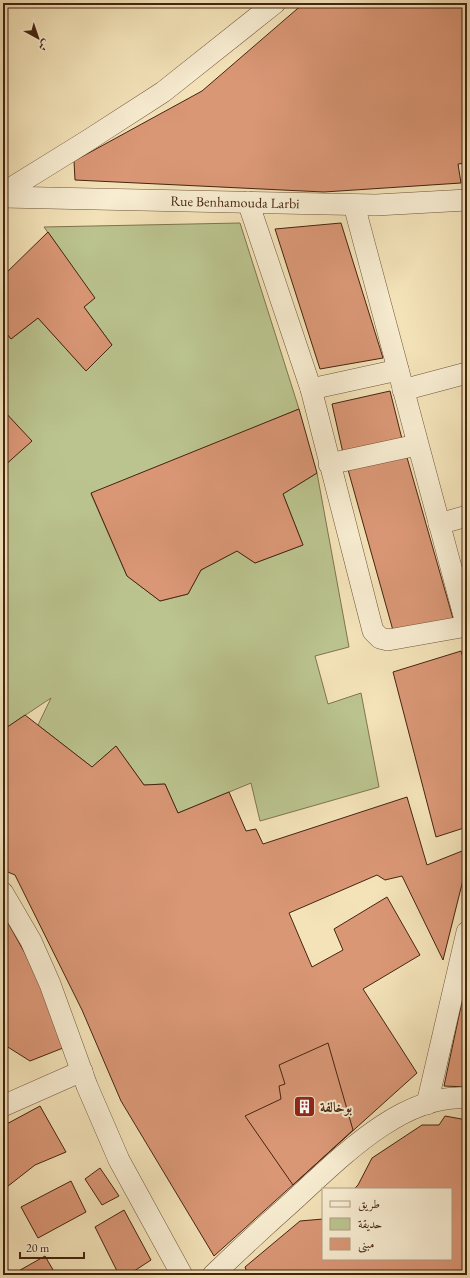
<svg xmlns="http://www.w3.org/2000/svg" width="470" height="1278" viewBox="0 0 470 1278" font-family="'EB Garamond',Amiri,serif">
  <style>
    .green { fill: #bbc48f; stroke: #80744f }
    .building { fill: #da9776; stroke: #45240f }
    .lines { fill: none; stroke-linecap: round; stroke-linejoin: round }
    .minor-casing { stroke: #71543a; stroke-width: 22 }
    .minor { stroke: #f8edd2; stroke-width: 21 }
    .labels { text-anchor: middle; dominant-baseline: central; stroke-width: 4; stroke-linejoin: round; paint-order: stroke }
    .street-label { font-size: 14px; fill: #45240f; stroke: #f8edd2 }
    .poi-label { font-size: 14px; font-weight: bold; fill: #45240f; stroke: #f8edd2; text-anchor: start }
  </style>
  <rect width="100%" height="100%" fill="#f4e3b9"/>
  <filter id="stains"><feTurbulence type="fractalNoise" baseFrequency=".005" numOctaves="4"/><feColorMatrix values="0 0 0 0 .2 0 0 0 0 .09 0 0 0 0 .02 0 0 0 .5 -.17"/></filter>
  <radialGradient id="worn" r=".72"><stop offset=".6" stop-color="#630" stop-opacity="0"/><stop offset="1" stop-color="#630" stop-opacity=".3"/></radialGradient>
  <path class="green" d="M 240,223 L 299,409 L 91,494 L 127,576 L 160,601 L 188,594 L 201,570 L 237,551 L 255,563 L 303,545 L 283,494 L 317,473 L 349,647 L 315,656 L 328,704 L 361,693 L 379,787 L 260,821 L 251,783 L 178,813 L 165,784 L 144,785 L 116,746 L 92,767 L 38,725 L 51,698 L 3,730 L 3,467 L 31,441 L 3,410 L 3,329 L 11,339 L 38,318 L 86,371 L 112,345 L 84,307 L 94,298 L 44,227 Z"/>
  <path class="building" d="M 304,3 L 467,3 L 467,163 L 458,164 L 461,183 L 324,192 L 75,180 L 74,161 L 202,91 Z
    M 341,223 L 383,358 L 320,369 L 275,229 Z
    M 48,232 L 95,298 L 84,307 L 112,345 L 86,371 L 38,318 L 11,339 L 3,329 L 3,276 Z
    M 390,391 L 403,443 L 343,453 L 332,404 Z
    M 299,409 L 317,473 L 283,494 L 303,545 L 255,563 L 237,551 L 201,570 L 188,594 L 160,601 L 127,576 L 91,493 Z
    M 3,410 L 32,441 L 3,467 Z
    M 406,454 L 454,622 L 394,634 L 347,466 Z
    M 461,651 L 467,670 L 467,827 L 436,837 L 393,672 Z
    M 25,715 L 92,767 L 116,746 L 144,785 L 165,784 L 178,813 L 229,792 L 246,831 L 256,829 L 263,844 L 407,797 L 427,865 L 467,849 L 467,864 L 443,960 L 402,876 L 385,880 L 377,875 L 289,913 L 312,967 L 343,950 L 334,929 L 387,897 L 420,955 L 363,989 L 417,1073 L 214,1256 L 121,1101 L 82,1010 L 15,875 L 3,870 L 3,730 Z
    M 3,914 L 36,973 L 63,1048 L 30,1061 L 3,1044 Z
    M 467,978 L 467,1087 L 444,1086 Z
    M 328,1043 L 353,1130 L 293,1185 L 245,1116 L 281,1099 L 279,1086 L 285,1084 L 279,1065 Z
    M 40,1106 L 66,1152 L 35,1165 L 3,1190 L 3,1126 Z
    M 445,1116 L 467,1120 L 467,1275 L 248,1275 L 245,1267 L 300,1221 L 323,1219 L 323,1259 L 451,1259 L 451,1189 L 354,1189 L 358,1185 L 372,1158 L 422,1125 L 439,1125 Z
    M 100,1168 L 119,1196 L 102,1205 L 85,1179 Z
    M 71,1181 L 86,1212 L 38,1238 L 21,1207 Z
    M 124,1210 L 151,1260 L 128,1275 L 119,1275 L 95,1227 Z
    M 45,1256 L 56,1275 L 16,1275 L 15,1273 Z"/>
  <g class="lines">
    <defs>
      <g id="minor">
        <path d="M 3,193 L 87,141 L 163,92 L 275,3"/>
        <path id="s1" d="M 3,197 L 376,205 L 467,200"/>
        <path d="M 248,202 L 311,389 L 373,631 L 380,638 L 388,640 L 467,626"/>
        <path d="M 354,205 L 467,627"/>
        <path d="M 311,389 L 398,370"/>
        <path d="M 403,390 L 467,373"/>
        <path d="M 329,464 L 417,445"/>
        <path d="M 439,524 L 467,516"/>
        <path d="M 3,893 L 31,941 L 50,984 L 87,1086 L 119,1160 L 182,1275"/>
        <path d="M 427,1104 L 467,932"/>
        <path d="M 3,1106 L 82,1071"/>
        <path d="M 213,1275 C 239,1250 266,1225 293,1201 C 338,1160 402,1093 467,1098"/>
      </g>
    </defs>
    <use href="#minor" class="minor-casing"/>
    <use href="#minor" class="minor"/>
  </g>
  <defs>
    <symbol id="building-square" viewBox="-11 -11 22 22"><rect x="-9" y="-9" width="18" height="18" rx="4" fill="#8f2418" stroke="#f8edd2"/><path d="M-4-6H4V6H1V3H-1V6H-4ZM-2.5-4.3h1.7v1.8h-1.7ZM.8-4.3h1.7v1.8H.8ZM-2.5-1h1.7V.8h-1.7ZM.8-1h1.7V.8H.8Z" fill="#fff"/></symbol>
  </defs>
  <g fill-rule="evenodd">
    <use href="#building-square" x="292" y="1094" width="25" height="25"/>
  </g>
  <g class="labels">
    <g class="street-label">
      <text stroke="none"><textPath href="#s1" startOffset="232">Rue Benhamouda Larbi</textPath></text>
    </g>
    <g class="poi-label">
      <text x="320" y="1107">بوخالفة</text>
    </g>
  </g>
  <rect width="470" height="1278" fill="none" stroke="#f4e3b9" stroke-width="16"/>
  <rect x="4" y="4" width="462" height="1270" fill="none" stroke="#45240f" stroke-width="2"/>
  <rect x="8" y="8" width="454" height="1262" fill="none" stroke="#45240f"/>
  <rect x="322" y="1188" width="130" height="72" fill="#f8edd2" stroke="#b09d84"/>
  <rect x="330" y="1201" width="20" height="6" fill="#f8edd2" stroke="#b09d84"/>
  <text x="358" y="1208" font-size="12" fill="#45240f">طريق</text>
  <rect x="330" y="1218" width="20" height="12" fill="#bbc48f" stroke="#b09d84"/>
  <text x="358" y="1228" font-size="12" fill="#45240f">حديقة</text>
  <rect x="330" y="1238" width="20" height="12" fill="#da9776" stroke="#b09d84"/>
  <text x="358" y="1248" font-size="12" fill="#45240f">مبنى</text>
  <g transform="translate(38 38) rotate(140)" stroke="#f8edd2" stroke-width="3" paint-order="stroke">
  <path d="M0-3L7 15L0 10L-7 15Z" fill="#45240f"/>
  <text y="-6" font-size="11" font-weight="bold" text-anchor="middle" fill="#45240f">ش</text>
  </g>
  <path d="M20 1252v6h64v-6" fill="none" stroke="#45240f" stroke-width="2"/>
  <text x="26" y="1252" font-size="12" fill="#45240f" stroke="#f8edd2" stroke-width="3" paint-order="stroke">20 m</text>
  <rect width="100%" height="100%" filter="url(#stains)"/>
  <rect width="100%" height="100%" fill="url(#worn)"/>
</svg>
